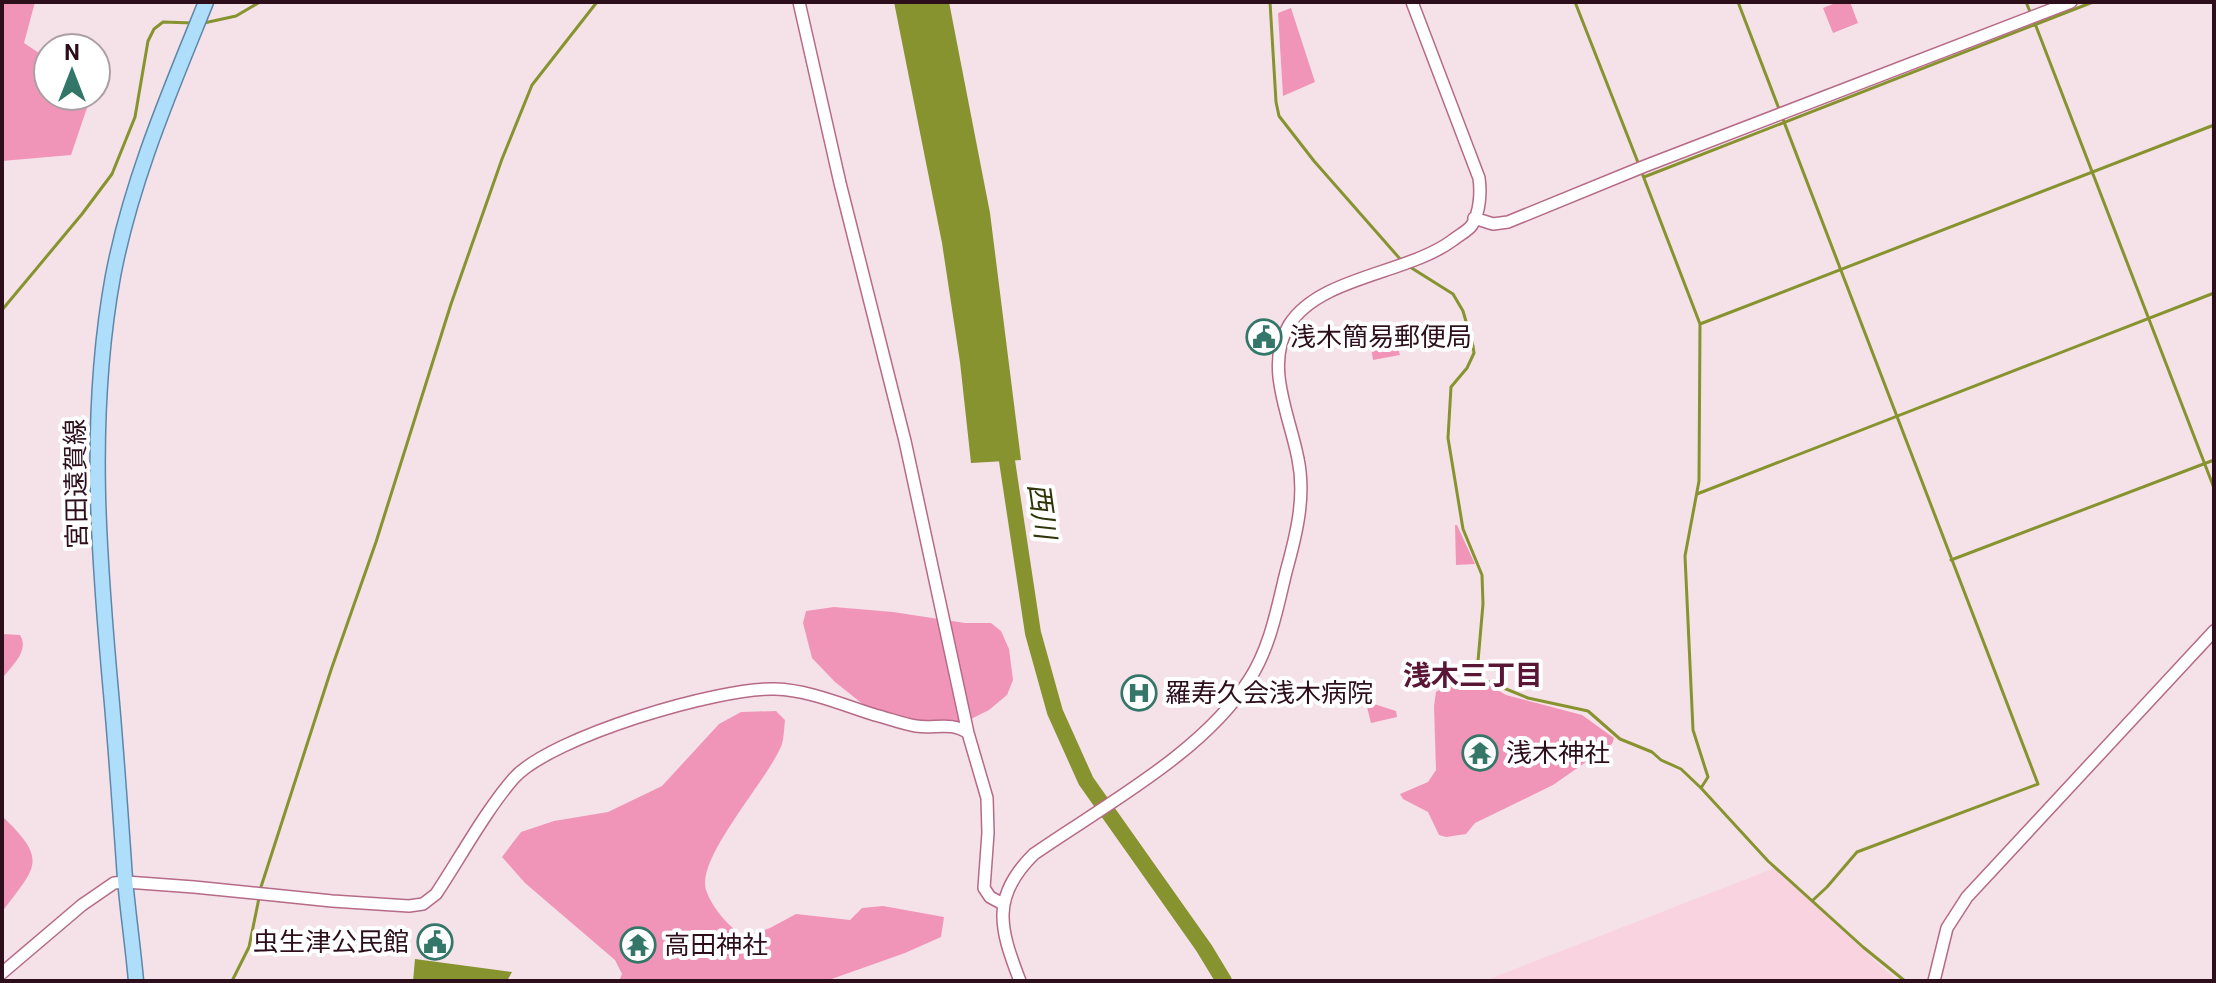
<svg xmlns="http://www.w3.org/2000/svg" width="2216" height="983" viewBox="0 0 2216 983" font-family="Roboto,'Noto Sans JP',sans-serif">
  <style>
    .built { fill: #f9d3e0 }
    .green { fill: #f195b8 }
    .water { fill: #87932e }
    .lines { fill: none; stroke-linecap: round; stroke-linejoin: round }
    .stream { stroke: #87932e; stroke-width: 3 }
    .river { stroke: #87932e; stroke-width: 16 }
    .minor-casing { stroke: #b66a87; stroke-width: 14 }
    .major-casing { stroke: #5e87aa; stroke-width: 17 }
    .minor { stroke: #fff; stroke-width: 11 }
    .major { stroke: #afdefa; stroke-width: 14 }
    .labels { text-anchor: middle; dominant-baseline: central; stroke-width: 8; stroke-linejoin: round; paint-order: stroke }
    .poi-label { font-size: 26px; fill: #2d0f1c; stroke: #fff; text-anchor: start }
    .street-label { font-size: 26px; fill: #2d0f1c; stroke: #fff }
    .water-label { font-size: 28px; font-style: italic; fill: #30350b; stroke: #fff }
    .neighbourhood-label { font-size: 28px; font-weight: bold; fill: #5a1635; stroke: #fff }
  </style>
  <rect width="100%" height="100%" fill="#f4e2e8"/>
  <path class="built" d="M 1775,868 L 1897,981 L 1484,981 Z"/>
  <path class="green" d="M 2,2 L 35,2 L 24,43 L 48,59 L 48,96 L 91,96 L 71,155 L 2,161 Z
    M 1838,2 L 1850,2 L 1858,23 L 1833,33 L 1823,8 Z
    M 1291,8 L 1315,82 L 1283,96 L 1278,13 Z
    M 1390,321 L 1400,355 L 1373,360 L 1368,329 Z
    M 1455,525 L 1457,525 L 1475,564 L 1456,565 Z
    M 834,607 L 893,612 L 965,623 L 991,623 L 1001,631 L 1009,649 L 1013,680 L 1007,695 L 989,710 L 949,730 L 921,732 L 896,722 L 874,713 L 835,682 L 812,658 L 803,623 L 806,611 Z
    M 2,634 L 20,635 C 30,651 11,666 2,679 Z
    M 1468,678 L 1479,679 L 1506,695 L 1582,715 L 1614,738 L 1612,744 L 1553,785 L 1475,823 L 1466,834 L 1446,837 L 1439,835 L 1428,812 L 1403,799 L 1400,794 L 1428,782 L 1436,770 L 1434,706 L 1436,692 L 1448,684 Z
    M 1374,704 L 1396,711 L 1397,717 L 1371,723 L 1367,707 Z
    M 776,711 L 785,720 C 784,728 784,737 782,744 C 769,779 696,857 706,890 C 713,910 728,925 744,937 L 770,928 L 796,914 L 850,920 L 862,908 L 883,906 L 944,917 L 941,937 L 905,953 L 826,981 L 619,981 L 622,974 L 615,960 L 525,883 L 502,857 L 521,832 L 554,821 L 608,812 L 662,786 L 719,724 L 741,712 Z
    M 2,816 C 49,861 36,866 2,912 Z"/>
  <path class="water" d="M 894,2 L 949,2 L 990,213 L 1021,460 L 971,463 L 960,362 L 942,243 Z
    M 415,959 L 512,972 L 507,981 L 413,981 Z"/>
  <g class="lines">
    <path class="stream" d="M 1270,2 L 1276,102 L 1279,116 L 1314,161 L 1401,260
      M 1575,2 L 1639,165
      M 1738,2 L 2038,784 L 1857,852 L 1827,887 L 1812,901
      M 2026,2 L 2031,14
      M 2034,21 L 2214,488
      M 204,23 L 236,16 L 260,2
      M 1642,173 L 1700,324 L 1699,481 L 1685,556 L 1693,730 L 1708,777 L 1701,788
      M 1644,177 L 2093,2
      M 1410,267 L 1453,294 L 1463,311 L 1473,346 L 1474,353 L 1467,368 L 1451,387 L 1448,438 L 1463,529 L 1482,575 L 1483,604 L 1478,661 L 1480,674 L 1484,680 L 1528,698 L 1588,711 L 1620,739 L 1652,752 L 1661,760 L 1681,769 L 1701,788 L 1768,861 L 1863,947 L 1905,981
      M 2,310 L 82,214 L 112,174 L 135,117 L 148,41 L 154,29 L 163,22 L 193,23
      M 1700,324 L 2214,125
      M 1697,494 L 2214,293
      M 1951,560 L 2214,460
      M 260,890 L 331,670 L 376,542 L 451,304 L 502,159 L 532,85 L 597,2
      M 232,981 L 249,947 L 259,898"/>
    <path class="river" d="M 1004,441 L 1033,633 L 1055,712 L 1086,781 L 1204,948 L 1224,981"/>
    <defs>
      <path id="minor" d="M 799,2 L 840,183 L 905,441 L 968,733 L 987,798 L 988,833 L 984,888 L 990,897 L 1003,904
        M 1474,218 L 1493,224 L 1508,222 L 1645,166 L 2071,2
        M 2,973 L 82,905 L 114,883 L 126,882 L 194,887 L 332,901 L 409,906 L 423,904 L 436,894 C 460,858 486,810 514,778 C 551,737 719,687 775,689 C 809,690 843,705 875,715 C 888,718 902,724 916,726 C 935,729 951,721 968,733
        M 1020,981 C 1000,929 990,897 1034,854 C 1103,806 1204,752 1249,680 C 1270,648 1277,609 1286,572 C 1296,536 1306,497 1298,459 C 1290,416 1264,366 1289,325 C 1320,276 1408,274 1453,240 C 1459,235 1468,231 1472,225 C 1480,212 1481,192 1479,178 L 1412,2
        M 1934,981 L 1947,928 L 1967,897 L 2214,631"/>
      <path id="major" d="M 136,981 C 133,947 128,913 125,879 C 121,821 117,762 112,704 C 99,562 87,418 113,276 C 131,181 170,91 206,2"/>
    </defs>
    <use href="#minor" class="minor-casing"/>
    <use href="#major" class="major-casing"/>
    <use href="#minor" class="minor"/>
    <use href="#major" class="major"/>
  </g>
  <defs>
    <symbol id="civic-ring" viewBox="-11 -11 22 22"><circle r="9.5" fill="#fff" stroke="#347667" stroke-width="1.5"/><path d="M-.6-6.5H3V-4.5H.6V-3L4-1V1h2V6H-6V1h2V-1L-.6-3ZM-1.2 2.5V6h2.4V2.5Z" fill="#347667"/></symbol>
    <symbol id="hospital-ring" viewBox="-11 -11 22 22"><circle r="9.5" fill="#fff" stroke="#347667" stroke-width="1.5"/><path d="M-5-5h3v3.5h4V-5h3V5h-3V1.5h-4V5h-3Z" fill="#347667"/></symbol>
    <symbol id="temple-ring" viewBox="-11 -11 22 22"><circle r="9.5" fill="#fff" stroke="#347667" stroke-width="1.5"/><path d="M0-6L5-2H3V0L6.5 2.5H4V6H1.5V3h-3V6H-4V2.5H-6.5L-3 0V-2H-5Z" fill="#347667"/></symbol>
  </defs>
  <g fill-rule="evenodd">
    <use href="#civic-ring" x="1244" y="317" width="40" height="40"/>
    <use href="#hospital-ring" x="1119" y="673" width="40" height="40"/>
    <use href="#temple-ring" x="1460" y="733" width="40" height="40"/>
    <use href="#civic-ring" x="415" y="922" width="40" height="40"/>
    <use href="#temple-ring" x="618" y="925" width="40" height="40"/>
  </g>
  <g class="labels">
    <g class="poi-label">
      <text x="1290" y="337">浅木簡易郵便局</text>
      <text x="1165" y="693">羅寿久会浅木病院</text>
      <text x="1506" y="753">浅木神社</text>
      <text x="409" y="942" text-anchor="end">虫生津公民館</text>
      <text x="664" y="945">高田神社</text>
    </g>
    <g class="street-label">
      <text transform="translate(76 484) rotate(-91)">宮田遠賀線</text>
    </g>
    <g class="water-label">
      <text transform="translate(1042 511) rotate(82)">西川</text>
    </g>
    <g class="neighbourhood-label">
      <text x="1473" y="675">浅木三丁目</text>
    </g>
  </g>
  <rect width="2216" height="983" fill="none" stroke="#2d0f1c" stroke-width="8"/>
  <g transform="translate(72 72)"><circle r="38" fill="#ffffff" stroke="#ab9fa4" stroke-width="2"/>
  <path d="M0-6L14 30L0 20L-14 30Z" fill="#347667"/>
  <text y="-12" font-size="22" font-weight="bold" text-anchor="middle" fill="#2d0f1c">N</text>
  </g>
</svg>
